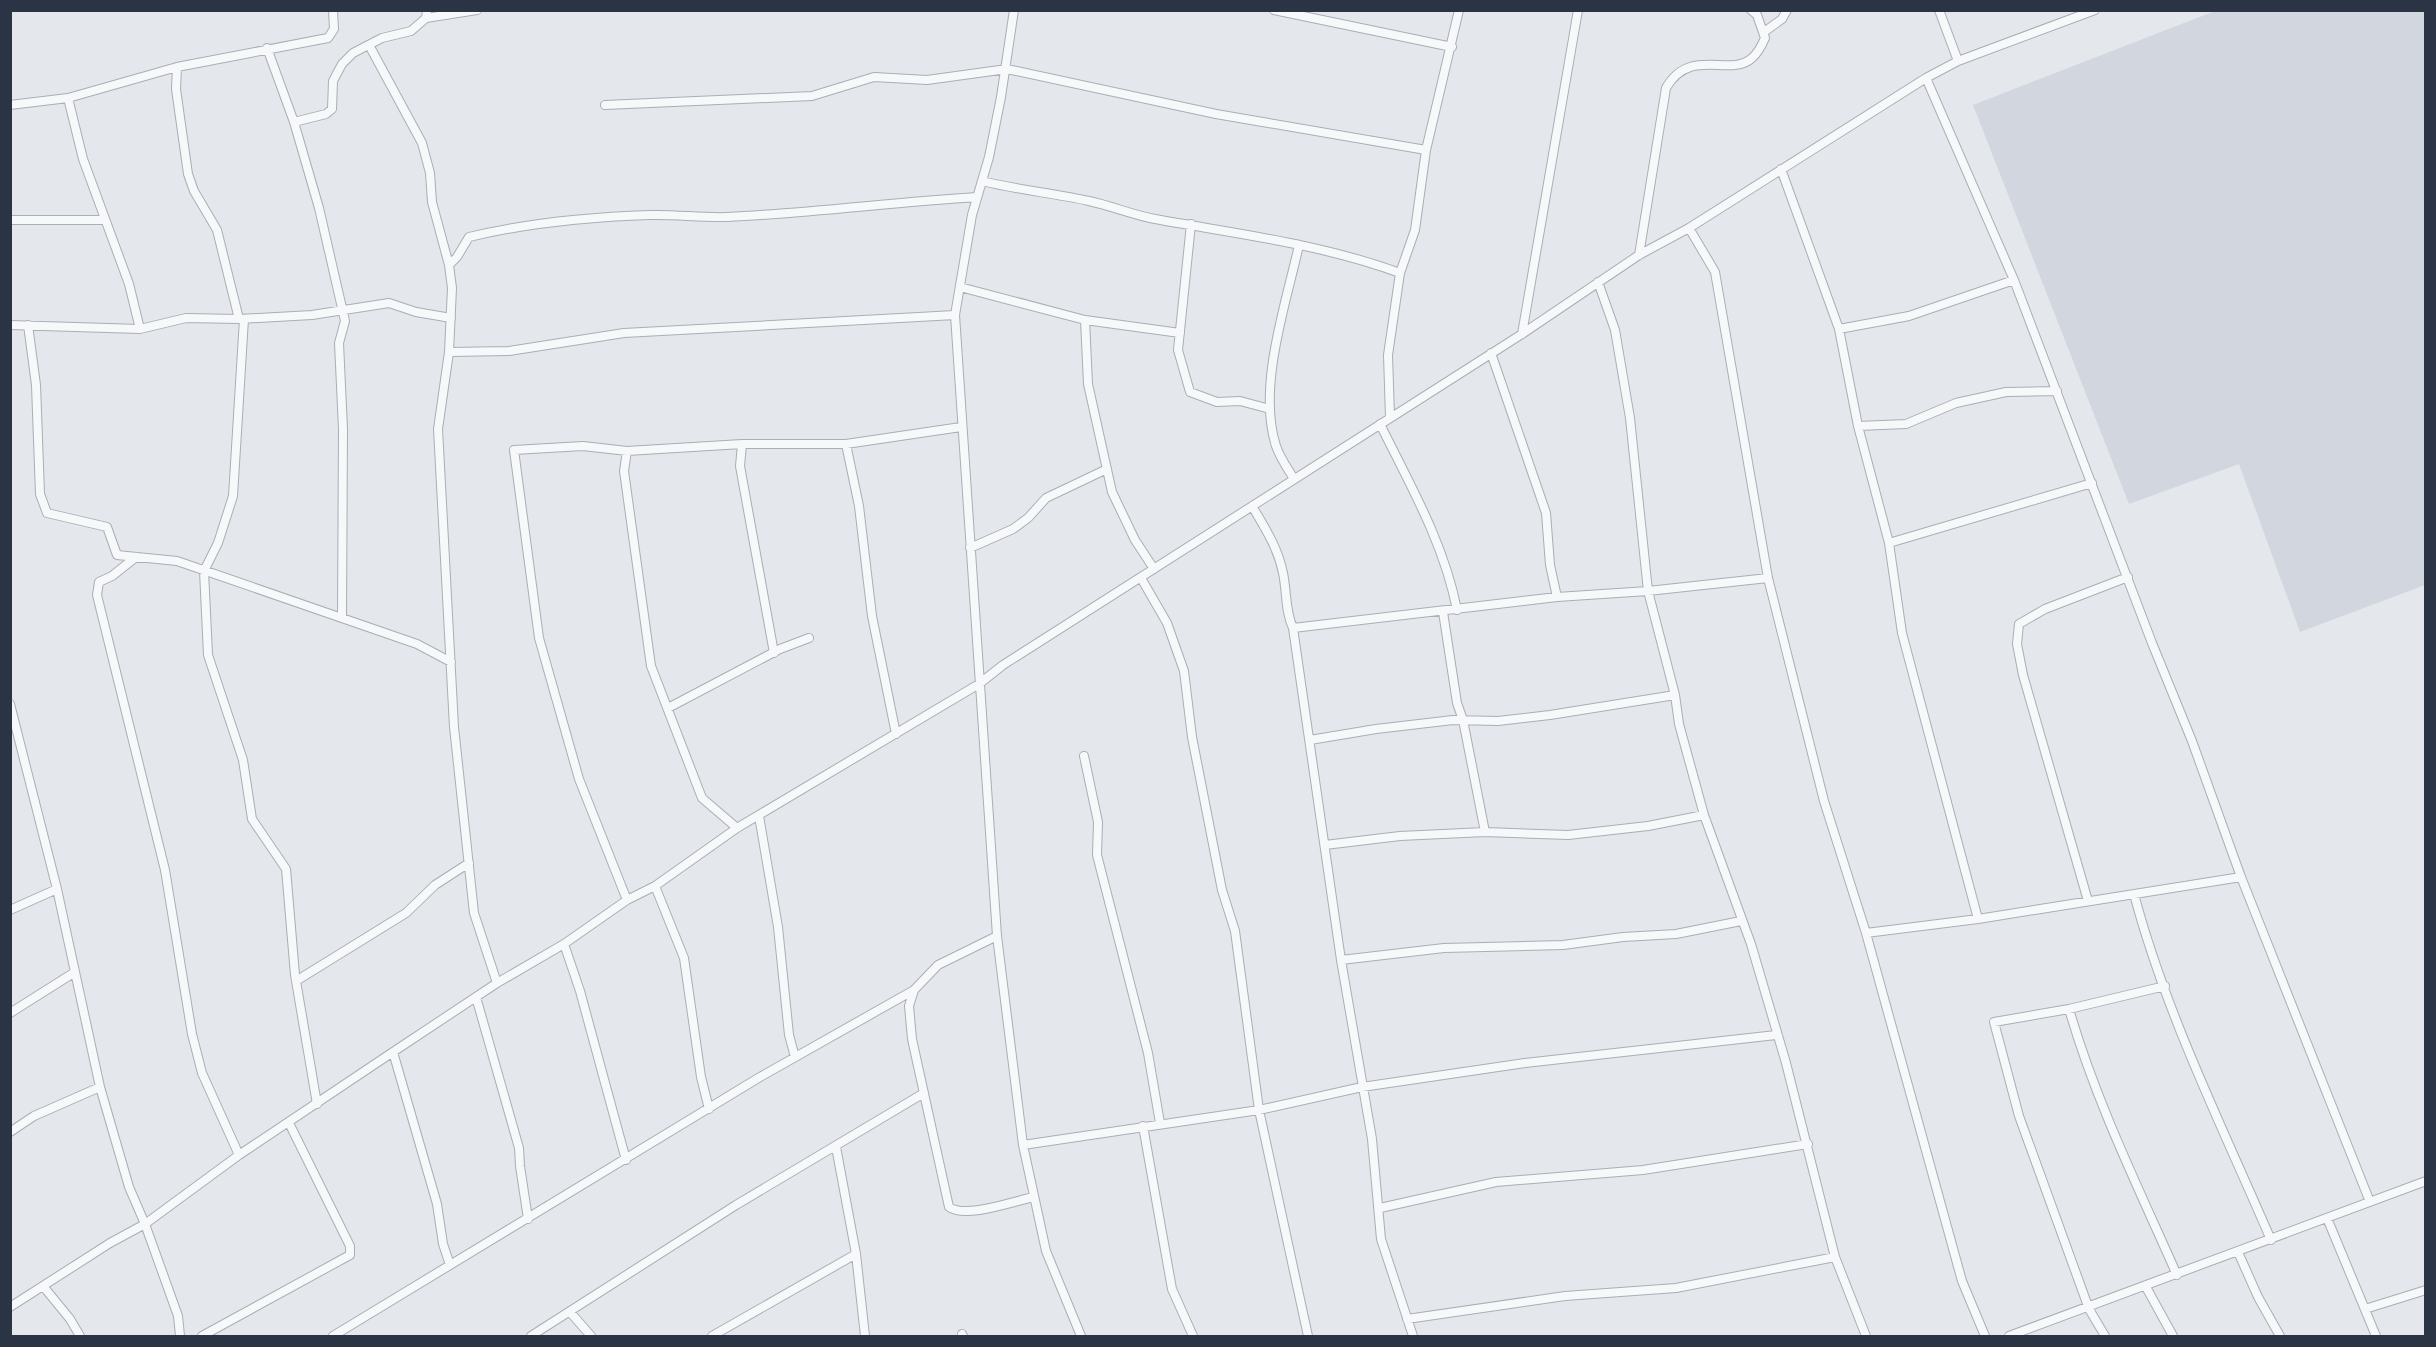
<svg xmlns="http://www.w3.org/2000/svg" width="2436" height="1347" viewBox="0 0 2436 1347" font-family="Karla,sans-serif">
  <style>
    .built { fill: #d2d6de }
    .lines { fill: none; stroke-linecap: round; stroke-linejoin: round }
    .street-casing { stroke: #a9aeb7; stroke-width: 10 }
    .street { stroke: #f7f8fa; stroke-width: 8 }
  </style>
  <rect width="100%" height="100%" fill="#e4e7ec"/>
  <path class="built" d="M 2215,11 L 2425,11 L 2425,585 L 2300,632 L 2239,464 L 2129,504 L 1973,105 Z"/>
  <g class="lines">
    <defs>
      <path id="street" d="M 1014,10 L 1001,97 L 989,157 L 972,215 L 955,315 L 997,936 L 1023,1145 L 1046,1251 L 1081,1336
        M 1274,10 L 1452,47
        M 1939,10 L 1958,61
        M 426,18 L 477,10
        M 1764,32 L 1782,19 L 1787,10
        M 369,45 L 422,143 L 430,173 L 432,202 L 449,265 L 452,288 L 449,352 L 509,351 L 624,333 L 955,315
        M 267,48 L 294,122 L 319,208 L 345,321 L 339,343 L 343,429 L 342,618
        M 1926,78 L 2014,280 L 2152,643 L 2192,741 L 2241,877 L 2370,1202
        M 10,105 L 68,98
        M 605,105 L 812,96 L 874,77 L 927,80 L 1007,69 L 1216,114 L 1426,150
        M 294,122 L 326,114 L 332,109 L 333,81 L 342,64 L 353,53 L 382,38 L 411,31 L 426,18 L 427,10
        M 1781,169 L 1839,329 L 1858,426 L 1889,543 L 1902,633 L 1978,919
        M 982,181 C 1018,190 1053,193 1089,201 C 1112,206 1133,215 1155,219 C 1238,234 1321,244 1400,273
        M 10,220 L 105,220
        M 1191,224 L 1178,350 L 1190,392 L 1217,402 L 1240,401 L 1270,409
        M 1689,228 L 1715,272 L 1768,578 L 1824,801 L 1866,933 L 1962,1281 L 1985,1336
        M 1639,255 L 1666,88 C 1690,46 1730,78 1752,58 C 1758,53 1762,45 1765,38 L 1757,15 L 1751,10
        M 449,265 L 457,257 L 469,237 C 527,223 590,217 650,215 C 675,214 701,218 727,217 C 811,213 894,202 977,197
        M 1598,282 L 1615,330 L 1630,418 L 1648,591 L 1675,695 L 1679,724 L 1704,815 L 1751,944 L 1786,1063 L 1835,1257 L 1866,1336
        M 960,287 L 1085,320 L 1180,333
        M 239,319 L 217,230 L 194,191 L 188,174 L 176,89 L 177,67 L 328,38 L 334,29 L 333,10
        M 244,319 L 233,496 L 218,543 L 204,571 L 208,655 L 243,760 L 252,819 L 286,869 L 295,975 L 317,1104
        M 1085,320 L 1088,384 L 1112,492 L 1135,540 L 1154,569
        M 10,325 L 140,329 L 186,318 L 239,319 L 312,315 L 389,303 L 416,312 L 451,318
        M 28,325 L 36,385 L 40,494 L 47,513 L 107,527 L 117,555 L 177,561 L 417,644 L 451,662
        M 140,329 L 129,284 L 83,159 L 68,98 L 177,67
        M 1839,329 L 1909,316 L 2014,280
        M 1522,334 L 1578,10
        M 449,352 L 438,429 L 454,727 L 474,913 L 497,983
        M 1491,353 L 1546,513 L 1550,565 L 1557,597
        M 1390,417 L 1388,355 L 1400,273 L 1415,230 L 1426,150 L 1459,10
        M 1380,424 C 1410,485 1444,543 1457,610
        M 1858,426 L 1906,424 L 1956,403 L 2006,392 L 2057,391
        M 742,444 L 740,466 L 774,653
        M 846,444 L 859,506 L 872,616 L 896,734
        M 627,451 L 624,471 L 651,666 L 702,798 L 737,828
        M 1294,479 C 1288,469 1280,458 1276,446 C 1257,387 1286,304 1299,245
        M 1252,506 C 1265,528 1278,548 1283,573 C 1287,592 1285,611 1293,628
        M 1889,543 L 2092,483
        M 970,548 L 1013,529 L 1028,518 L 1046,498 L 1107,469
        M 136,557 L 112,576 L 99,582 L 97,595 L 165,870 L 192,1034 L 202,1073 L 239,1155
        M 1141,578 L 1167,623 L 1184,671 L 1192,737 L 1222,890 L 1235,931 L 1259,1110 L 1308,1336
        M 1443,612 L 1457,703 L 1463,720 L 1485,832
        M 10,704 L 57,889 L 100,1087 L 129,1187 L 145,1224 L 178,1316 L 180,1336
        M 668,708 L 780,649 L 809,638
        M 1310,740 L 1376,729 L 1453,720 L 1498,721 L 1550,715 L 1675,695
        M 1084,756 L 1098,822 L 1097,855 L 1148,1053 L 1160,1123
        M 759,816 L 778,927 L 789,1035 L 795,1057
        M 1325,845 L 1400,836 L 1485,832 L 1568,835 L 1648,826 L 1704,815
        M 655,886 L 684,958 L 701,1077 L 709,1109
        M 2134,894 C 2166,1014 2222,1126 2271,1240
        M 627,900 L 579,779 L 539,638 L 514,450 L 583,446 L 627,451 L 742,444 L 846,444 L 961,427
        M 2088,901 L 2023,675 L 2017,644 L 2019,624 L 2045,609 L 2128,577
        M 10,910 L 57,889
        M 1866,933 L 1978,919 L 2241,877
        M 997,936 L 938,965 L 914,990 L 909,1006 L 912,1039 L 949,1207 C 966,1219 1014,1201 1034,1197
        M 564,944 L 580,991 L 626,1160
        M 1341,960 L 1444,948 L 1563,945 L 1623,937 L 1676,934 L 1741,921
        M 296,981 L 406,913 L 435,885 L 469,863
        M 476,997 L 519,1148 L 520,1166 L 528,1219
        M 2069,1009 C 2096,1102 2138,1187 2177,1275
        M 10,1013 L 75,972
        M 393,1052 L 437,1204 L 443,1244 L 450,1265
        M 1143,1126 L 1172,1289 L 1193,1336
        M 10,1132 L 34,1116 L 100,1087
        M 1023,1145 L 1259,1110 L 1362,1087 L 1525,1063 L 1776,1035
        M 836,1147 L 856,1254 L 865,1336
        M 1380,1208 L 1496,1182 L 1643,1170 L 1808,1144
        M 2327,1218 L 2376,1336
        M 2238,1252 L 2258,1297 L 2280,1336
        M 43,1286 L 70,1319 L 80,1336
        M 2146,1287 L 2173,1336
        M 10,1307 L 110,1243 L 145,1224 L 239,1155 L 393,1052 L 497,983 L 564,944 L 627,900 L 655,886 L 737,828 L 979,684 L 1003,665 L 1522,334 L 1639,255 L 1689,228 L 1926,78 L 1958,61 L 2095,10
        M 2365,1309 L 2426,1290
        M 570,1312 L 591,1336
        M 1407,1319 L 1565,1296 L 1676,1288 L 1835,1257
        M 962,1334 L 963,1336
        M 202,1336 L 350,1255 L 350,1246 L 289,1123
        M 333,1336 L 760,1077 L 914,990
        M 531,1336 L 736,1205 L 924,1093
        M 712,1336 L 856,1254
        M 1413,1336 L 1381,1239 L 1372,1139 L 1341,960 L 1293,628 L 1557,597 L 1648,591 L 1768,578
        M 2009,1336 L 2426,1181
        M 2105,1336 L 2089,1309 L 2019,1116 L 1994,1022 L 2069,1009 L 2165,986"/>
    </defs>
    <use href="#street" class="street-casing"/>
    <use href="#street" class="street"/>
  </g>
  <rect width="2436" height="1347" fill="none" stroke="#2b3445" stroke-width="24"/>
</svg>
